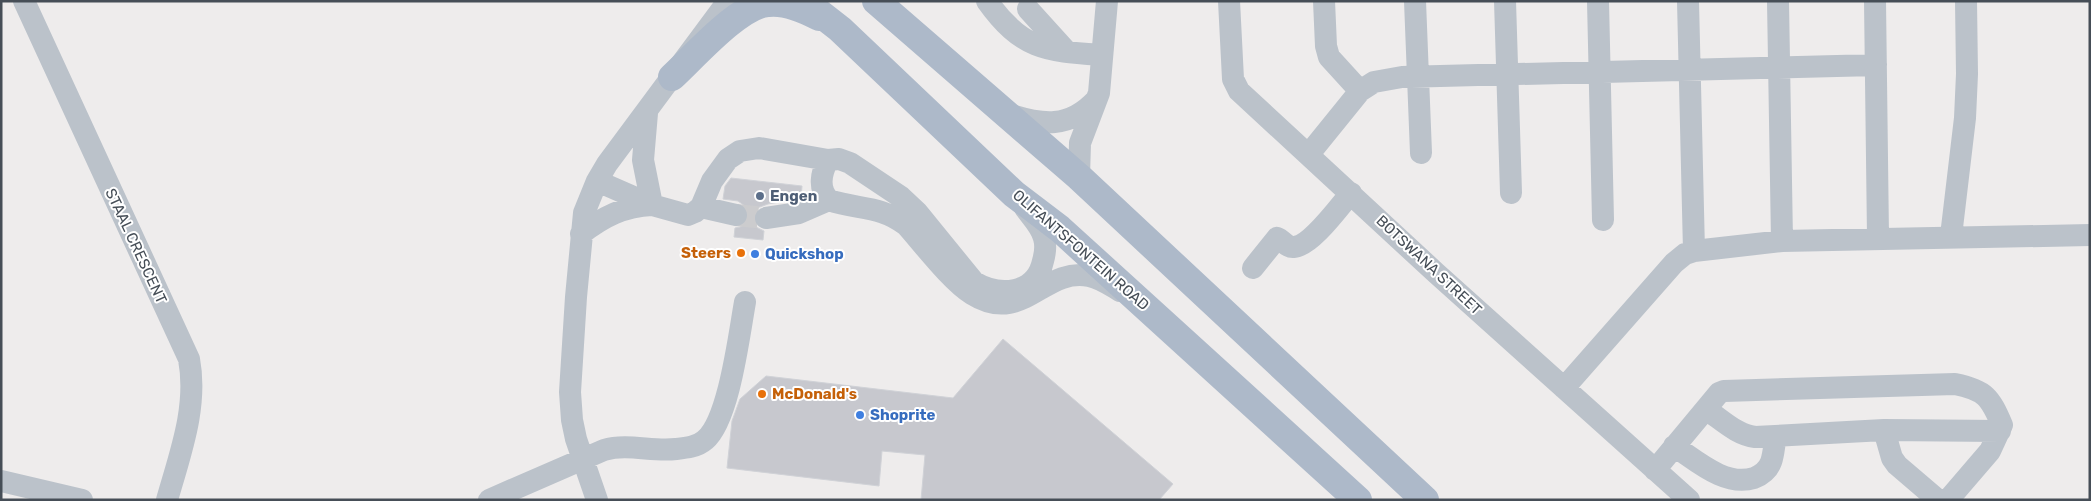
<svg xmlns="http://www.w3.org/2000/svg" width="2091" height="501" viewBox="0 0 2091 501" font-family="Rubik,sans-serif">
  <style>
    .building { fill: #c7c8ce; stroke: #d0d2d7 }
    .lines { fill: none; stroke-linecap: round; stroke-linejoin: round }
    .minor-tunnel { stroke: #ccccce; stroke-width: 22; stroke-dasharray: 22 11; stroke-linecap: butt }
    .minor { stroke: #bbc2ca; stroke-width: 22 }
    .major { stroke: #adb9c9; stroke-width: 28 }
    .service-dot { fill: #5c6f8a; stroke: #fff; stroke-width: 2 }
    .food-dot { fill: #e8710a; stroke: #fff; stroke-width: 2 }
    .shop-dot { fill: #3f7fe0; stroke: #fff; stroke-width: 2 }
    .labels { text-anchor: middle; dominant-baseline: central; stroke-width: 4; stroke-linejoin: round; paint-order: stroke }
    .service-label { font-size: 15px; font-weight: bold; fill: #4e5e75; stroke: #fff; text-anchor: start }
    .street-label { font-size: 15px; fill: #464e57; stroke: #fff }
    .food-label { font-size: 15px; font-weight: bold; fill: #c56008; stroke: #fff; text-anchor: end }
    .shop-label { font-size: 15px; font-weight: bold; fill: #366cbe; stroke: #fff; text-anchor: start }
  </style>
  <rect width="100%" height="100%" fill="#eeecec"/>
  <path class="building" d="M 731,178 L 802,186 L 801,198 L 768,204 L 757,208 L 754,214 L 753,220 L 756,227 L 764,231 L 763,240 L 734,237 L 735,228 L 740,227 L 746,224 L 749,218 L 749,212 L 745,206 L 738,201 L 723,199 L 725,186 Z
    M 1003,339 L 1173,484 L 1159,500 L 921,500 L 925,455 L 882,451 L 879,486 L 727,468 L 732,421 L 740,399 L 766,376 L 953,398 Z"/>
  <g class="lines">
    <path class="minor-tunnel" d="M 736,215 L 766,218"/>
    <path class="minor" d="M 24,1 L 189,359 C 198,407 180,454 167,500
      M 987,1 C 1022,50 1046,51 1102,55
      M 1229,1 L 1233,79 L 1239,91 L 1436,273 L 1689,500
      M 1415,1 L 1421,153
      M 1505,1 L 1511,193
      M 1598,1 L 1603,220
      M 1688,1 L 1694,251
      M 1778,1 L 1782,241
      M 1875,1 L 1878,237
      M 1028,9 L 1067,52
      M 1360,91 L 1374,82 L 1402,77 L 1876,65
      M 1008,114 C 1042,125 1069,129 1096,100
      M 1309,154 L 1360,91 L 1329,57 L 1326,46 L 1324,1
      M 1079,177 L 1080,143 L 1099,93 L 1107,1
      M 597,181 L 652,205 L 688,215 L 695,212 L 701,207 L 712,181 L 728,159 L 740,151 L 759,148 L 828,160
      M 701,207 L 736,215
      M 1025,208 C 1032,218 1041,226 1044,238 C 1046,245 1045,254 1043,261 C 1036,295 999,297 974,282 L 917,212 L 901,197 L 850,163 L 839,159 L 828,160 C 821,173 818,189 829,200 C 858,210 880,205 906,225 C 923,244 952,282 972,294 C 1023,326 1043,267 1089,276 C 1100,278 1110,285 1120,291
      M 766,218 L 799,213 L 829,200
      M 581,234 C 603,217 624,206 652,205 L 643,160 L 647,113
      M 1951,236 L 1965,118 L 1967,74 L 1966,1
      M 1253,268 L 1277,238 C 1283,240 1287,248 1294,247 C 1311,246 1339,207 1351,193
      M 1564,388 L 1674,263 L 1685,254 L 1694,251 L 1782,241 L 2090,235
      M 1707,410 C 1722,420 1737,435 1755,437 L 1884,430 L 2000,431
      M 1884,430 L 1892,458 L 1897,465 L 1938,500
      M 1674,446 C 1697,461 1725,487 1754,478 C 1761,475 1768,470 1771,462 C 1774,454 1774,444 1776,436
      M 1655,470 L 1719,393 L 1724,391 L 1955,384 C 1985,390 1990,397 2002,425 L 1990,451 L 1948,500
      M 1,481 L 82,500
      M 489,500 L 604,450 C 628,443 652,452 676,449 C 686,448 697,447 705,440 C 729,420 739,335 745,302
      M 597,500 L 576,439 L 572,420 L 570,392 L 576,297 L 584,213 L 597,181 L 607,164 L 728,1"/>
    <path class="major" d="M 804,1 L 840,29 L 1014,194 L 1060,229 L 1358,500
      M 876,1 L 1079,177 L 1425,500
      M 672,77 C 694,57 739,5 768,3 C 785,1 804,9 819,17"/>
  </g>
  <circle class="service-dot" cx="760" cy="196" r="5"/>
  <g class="food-dot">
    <circle cx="741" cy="253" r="5"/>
    <circle cx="762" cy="394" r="5"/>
  </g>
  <g class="shop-dot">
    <circle cx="755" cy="254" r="5"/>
    <circle cx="860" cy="415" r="5"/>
  </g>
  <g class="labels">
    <g class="service-label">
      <text x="770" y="196">Engen</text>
    </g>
    <g class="street-label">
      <text transform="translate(136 246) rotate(65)">STAAL CRESCENT</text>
      <text transform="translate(1081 250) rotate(41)">OLIFANTSFONTEIN ROAD</text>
      <text transform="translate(1429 265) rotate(43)">BOTSWANA STREET</text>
    </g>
    <g class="food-label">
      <text x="731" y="253">Steers</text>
      <text x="772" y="394" text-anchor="start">McDonald's</text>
    </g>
    <g class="shop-label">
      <text x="765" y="254">Quickshop</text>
      <text x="870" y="415">Shoprite</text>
    </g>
  </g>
  <rect width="2091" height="501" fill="none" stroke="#464e57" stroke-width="5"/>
</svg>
